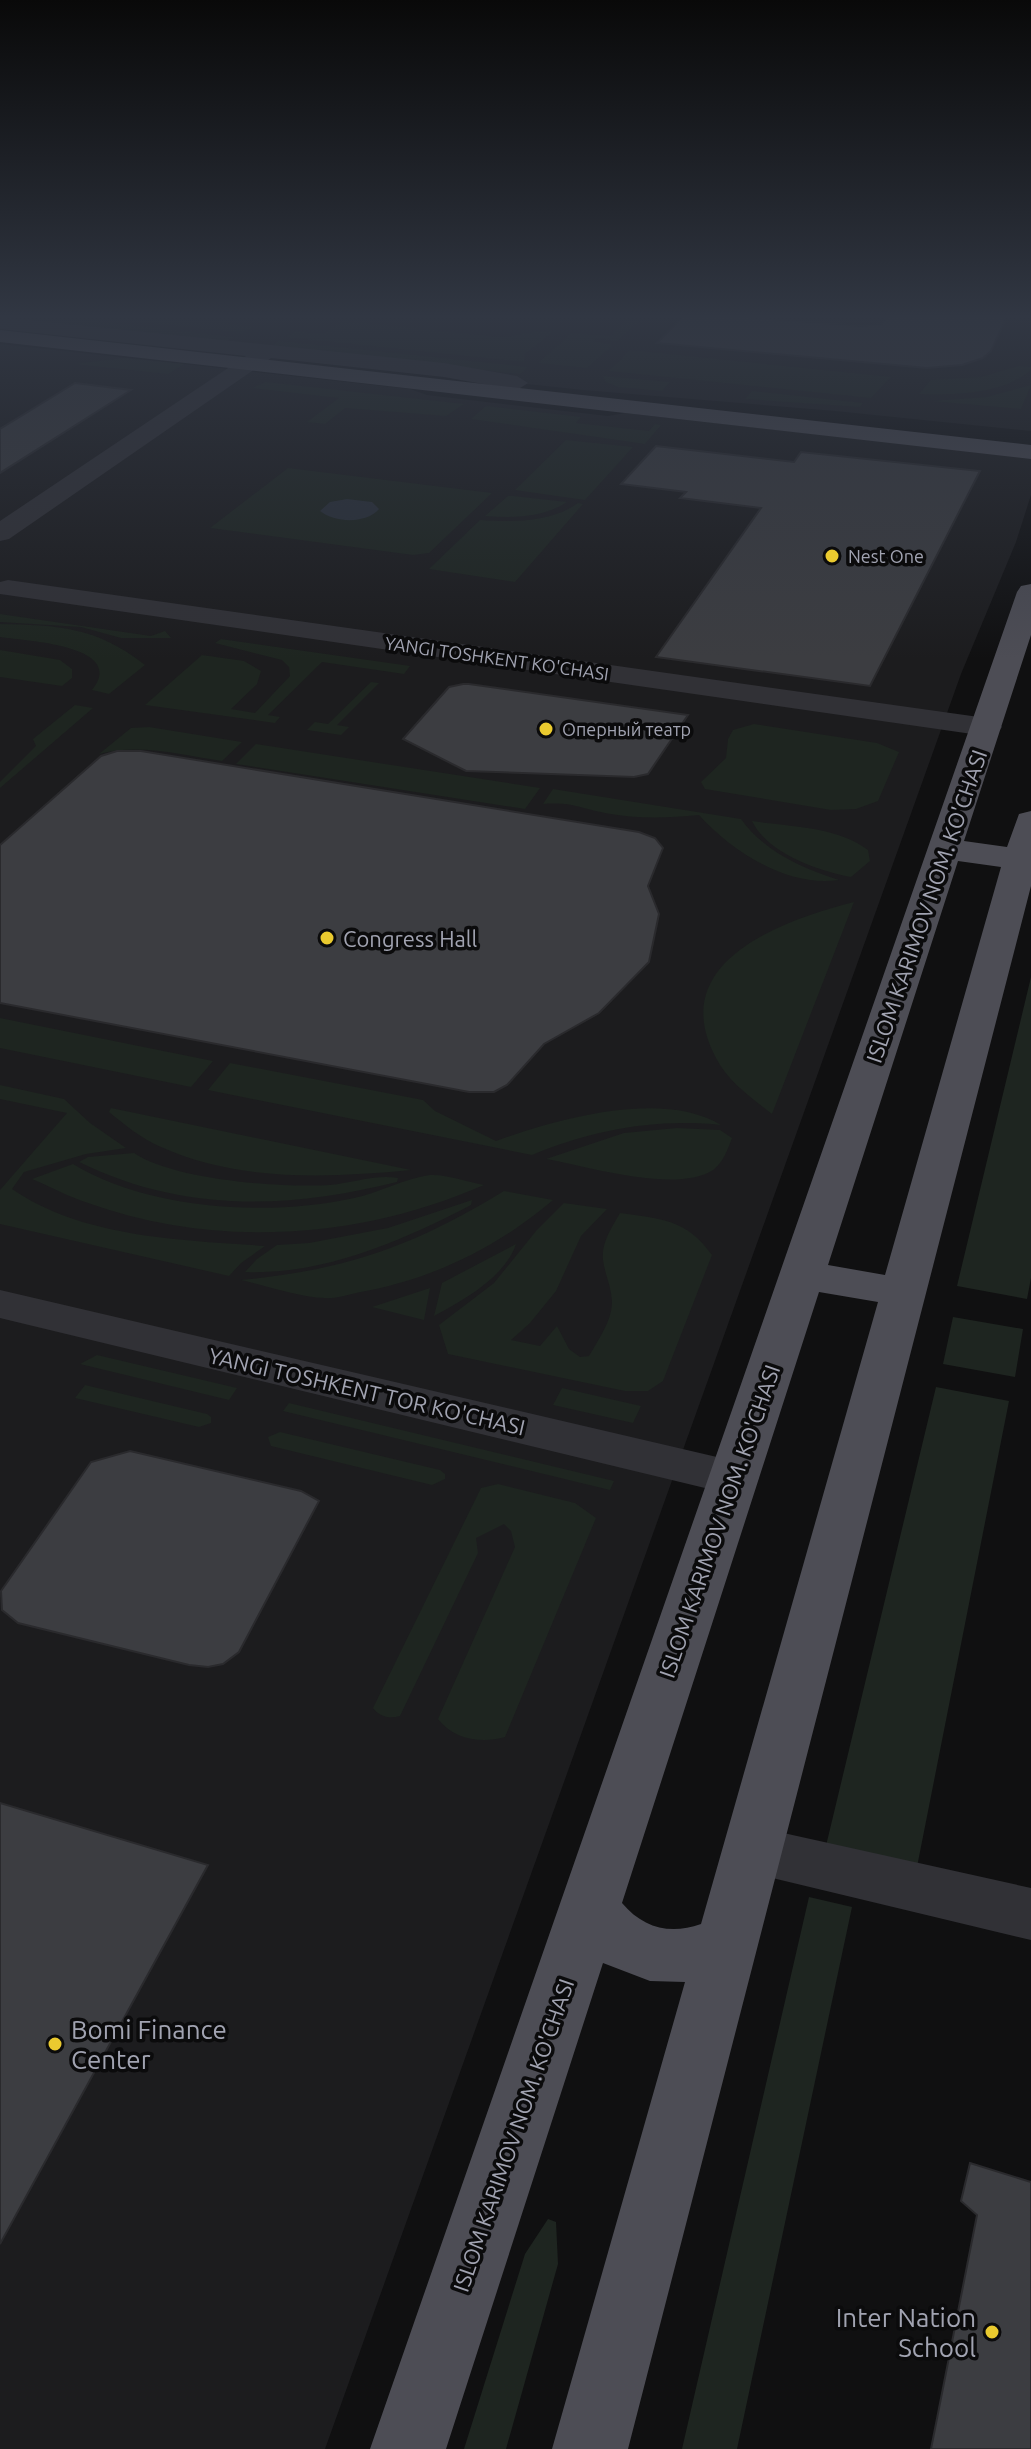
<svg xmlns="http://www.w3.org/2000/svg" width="1031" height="2449" viewBox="0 0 1031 2449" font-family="Ubuntu,sans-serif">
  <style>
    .built { fill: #1c1c1e }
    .green { fill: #1e2520 }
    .water { fill: #2a3039 }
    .building { fill: #3c3d41; stroke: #2a2a2d; stroke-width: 2 }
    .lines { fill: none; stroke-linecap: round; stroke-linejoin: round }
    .minor { fill: #313136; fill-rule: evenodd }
    .major { fill: #4d4d55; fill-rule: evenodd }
    .poi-dot { fill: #eaca2f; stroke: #0b0b0c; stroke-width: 3 }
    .labels { text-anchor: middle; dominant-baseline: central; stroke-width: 7; stroke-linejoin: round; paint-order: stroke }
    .far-poi-label { font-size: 18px; fill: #a1a3b1; stroke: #0b0b0c; text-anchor: start }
    .far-street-label { font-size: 18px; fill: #a1a3b1; stroke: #0b0b0c }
    .street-label { font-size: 22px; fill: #a1a3b1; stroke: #0b0b0c }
    .poi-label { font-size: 22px; fill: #a1a3b1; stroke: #0b0b0c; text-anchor: start }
    .near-poi-label { font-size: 26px; fill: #a1a3b1; stroke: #0b0b0c; text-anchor: start }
  </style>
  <rect width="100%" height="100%" fill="#101011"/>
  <path class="built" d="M 0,316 L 1031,316 L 1031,431 L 835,411 L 583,390 L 0,327 Z
    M 0,344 L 410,389 L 427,395 L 608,416 L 625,413 L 1031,458 L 1031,495 L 1016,542 L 961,674 L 325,2449 L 0,2449 Z"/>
  <path class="green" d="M 12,316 L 48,316 L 234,337 L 224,343 L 7,319 Z
    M 90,316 L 239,316 L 227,324 L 252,327 L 242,333 Z
    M 632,316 L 645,316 L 617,341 L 597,338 L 593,341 L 613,345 L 587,368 L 538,363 L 572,333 L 610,336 Z
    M 343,321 L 498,337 C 519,337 534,329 554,331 L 525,354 L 524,362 L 286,337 L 295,331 L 323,334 Z
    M 279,341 L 528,367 L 520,374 L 269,348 Z
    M 630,350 L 891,377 L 871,398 L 609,371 Z
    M 123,358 L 184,364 L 168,374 L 74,364 Z
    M 1019,366 L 1031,367 L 1031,370 C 1001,395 956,395 919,394 L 931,380 L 981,377 Z
    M 603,376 L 670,382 L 662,391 L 618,387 L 606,382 Z
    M 266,382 L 464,404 L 446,416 L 345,408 L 325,424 L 307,422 L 339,398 L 252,388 Z
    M 1031,385 L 1021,409 L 932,401 L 987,397 Z
    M 752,391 L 863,403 L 860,407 L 745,399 Z
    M 486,406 L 581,417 L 576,423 L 649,431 L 655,424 L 661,425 L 645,444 L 471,419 Z
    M 566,440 L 633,447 L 585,500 L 515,490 Z
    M 288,468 L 492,493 L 429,553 L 413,555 L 210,528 Z
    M 508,496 L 513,496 L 567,502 C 543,518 513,518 485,516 Z
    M 578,503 L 583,504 L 515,582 L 429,569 L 480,520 C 512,522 551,523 578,503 Z
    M 0,614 L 151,636 L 165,631 L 171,638 L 121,638 L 81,627 L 0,622 Z
    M 0,624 C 58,625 97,627 145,665 L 109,694 L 92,690 C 128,645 25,641 0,637 Z
    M 221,639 L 410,666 L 404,674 L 322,662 L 268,715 L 280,717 L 275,723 L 145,705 L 202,655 L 244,661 L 261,671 L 257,684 L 231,709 L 255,713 L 290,676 L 289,667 L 282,660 L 215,643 Z
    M 0,650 L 60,660 L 72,669 L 72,678 L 62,686 L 0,677 Z
    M 371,682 L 379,683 L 337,725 L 349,727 L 341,735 L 307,730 L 315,722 L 328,724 Z
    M 75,705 L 93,708 L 0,788 L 0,782 L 36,746 L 33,739 Z
    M 754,724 L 877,743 L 899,752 L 878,801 L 856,809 L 831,810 L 705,789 L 701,782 L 726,758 L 728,739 L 733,730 Z
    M 149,727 L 242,742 L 222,761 C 181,755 140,743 99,754 L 131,728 Z
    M 256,744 L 540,788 L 525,809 L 236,764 Z
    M 553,789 L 741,819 C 764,851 801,868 839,880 C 788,888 731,851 699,815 C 668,818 636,819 605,813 C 578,808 573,802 543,804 Z
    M 752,821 C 790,827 837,826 868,850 L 870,861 L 851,877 C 818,871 767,853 752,821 Z
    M 854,902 L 772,1114 C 752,1098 728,1082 716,1058 C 664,961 784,920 854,902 Z
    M 1031,977 L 1031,1278 L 1027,1299 L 957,1286 Z
    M 0,1018 L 213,1061 L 191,1087 L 0,1048 Z
    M 230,1063 L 423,1100 L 435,1111 L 496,1141 C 557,1119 662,1089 721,1125 C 656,1118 592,1130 532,1155 L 208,1090 Z
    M 0,1085 L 64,1099 L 90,1123 L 126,1148 L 86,1154 L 24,1172 L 12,1189 C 83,1238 182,1240 265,1246 L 241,1263 L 229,1276 L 0,1224 L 0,1190 L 67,1113 L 0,1099 Z
    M 111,1108 L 411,1170 C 328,1178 239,1182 161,1147 C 142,1139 125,1125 109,1112 Z
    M 677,1128 L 720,1130 L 732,1138 C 728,1149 723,1163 713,1170 C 676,1194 587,1166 546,1159 L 624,1133 Z
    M 134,1153 C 174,1180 281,1188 330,1185 C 352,1183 376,1174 398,1178 L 397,1182 C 288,1209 183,1213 79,1162 L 88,1157 Z
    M 73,1164 C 149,1210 268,1217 354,1198 C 379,1193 405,1178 430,1175 C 446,1174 468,1182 484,1185 C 361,1239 217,1249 88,1203 C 69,1197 51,1187 32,1179 Z
    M 504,1191 L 553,1200 C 498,1247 433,1279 361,1292 C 350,1294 336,1299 325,1298 C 298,1297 267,1286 241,1280 C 346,1270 414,1246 504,1191 Z
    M 472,1200 L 471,1205 C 402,1241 324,1275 245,1272 L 257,1259 L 277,1245 L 309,1243 L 388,1228 Z
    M 564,1203 L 607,1209 L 581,1236 L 556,1291 L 530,1323 L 511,1340 L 540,1346 L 557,1326 L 569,1349 L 580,1357 L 589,1356 C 598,1340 611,1322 612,1304 C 612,1288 605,1275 603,1260 C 601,1243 612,1227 620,1213 C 662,1219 686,1219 712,1255 L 663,1381 L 648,1391 L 625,1391 L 448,1354 L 439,1325 L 494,1283 L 536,1231 Z
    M 516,1244 C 505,1277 464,1300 434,1316 L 442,1283 Z
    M 430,1288 L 424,1320 L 372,1307 Z
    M 953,1317 L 1023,1329 L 1015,1377 L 943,1364 Z
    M 97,1355 L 237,1388 L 229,1400 L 80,1364 Z
    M 85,1385 L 207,1414 L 211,1417 L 211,1423 L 199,1427 L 75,1398 Z
    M 936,1387 L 1009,1401 L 916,1872 L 825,1850 Z
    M 562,1388 L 641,1406 L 633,1423 L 553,1405 Z
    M 289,1403 L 614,1481 L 610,1490 L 283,1411 Z
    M 280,1432 L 440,1470 L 445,1474 L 445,1479 L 432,1485 L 271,1446 L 268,1437 Z
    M 498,1484 L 575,1503 L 596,1518 L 505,1737 C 481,1744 453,1739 438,1719 L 515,1547 L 511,1531 L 504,1524 L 476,1538 L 478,1553 L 400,1716 C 389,1719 380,1717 373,1708 L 481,1488 Z
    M 809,1897 L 852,1907 L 737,2449 L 682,2449 Z
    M 548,2219 L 556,2222 L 558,2264 L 506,2449 L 464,2449 L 525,2254 Z"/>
  <path class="water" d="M 347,499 L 372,502 L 379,509 C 366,524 335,523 320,511 L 330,502 Z"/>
  <path class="building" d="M 684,316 L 735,316 L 861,326 L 882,324 L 887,316 L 1007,316 L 991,351 L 983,358 L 962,365 L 927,368 L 657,343 Z
    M 75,383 L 131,390 L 0,473 L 0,429 Z
    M 656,446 L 794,462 L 801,452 L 980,471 L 870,686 L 656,657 L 761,508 L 680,498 L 686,492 L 621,484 Z
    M 463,684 L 469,684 L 688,715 L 648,774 L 634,777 L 466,771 L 403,739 L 449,687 Z
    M 117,751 L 141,751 L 639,832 L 655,838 L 663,848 L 648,886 L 659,914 L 649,962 L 599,1013 L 544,1044 L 507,1085 L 494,1092 L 469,1092 L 0,1003 L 0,845 L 101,756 Z
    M 130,1451 L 301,1491 L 319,1501 L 239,1652 L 223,1664 L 208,1667 L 189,1665 L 18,1623 L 2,1610 L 1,1591 L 91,1462 Z
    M 0,1803 L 208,1865 L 0,2244 Z
    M 970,2163 L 1031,2182 L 1031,2449 L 931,2449 L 977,2215 L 961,2201 Z"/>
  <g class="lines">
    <path class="minor" d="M 0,317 L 444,363 L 517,376 L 528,383 L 517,390 L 444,377 L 271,358 L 9,539 L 0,541 L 0,521 L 246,356 L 0,329 Z
      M 8,580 L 986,718 L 997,720 L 1002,727 L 997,734 L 986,736 L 0,594 L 0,582 Z
      M 0,1290 L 734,1461 L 752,1466 L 759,1478 L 752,1490 L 734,1495 L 0,1318 Z
      M 752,1826 L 1031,1888 L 1031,1940 L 731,1868 L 722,1851 L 731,1834 Z"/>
    <path class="major" d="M 0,330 L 1031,445 L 1031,459 L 0,342 Z
      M 1031,584 L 1031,635 L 964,841 L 1007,847 L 1019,814 L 1031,811 L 1031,886 L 628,2449 L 552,2449 L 685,1982 L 650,1981 L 603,1963 L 446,2449 L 370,2449 L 1017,592 L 1021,586 ZM 958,861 L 1001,867 L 885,1275 L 828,1265 ZM 819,1292 L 878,1302 L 701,1924 C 670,1935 643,1928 622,1903 Z"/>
  </g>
  <linearGradient id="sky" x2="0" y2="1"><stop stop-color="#090909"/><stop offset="0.48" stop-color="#313743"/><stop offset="1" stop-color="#313743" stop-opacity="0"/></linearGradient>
  <rect width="1031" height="659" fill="url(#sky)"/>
  <g class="poi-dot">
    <circle cx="832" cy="556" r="8"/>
    <circle cx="546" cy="729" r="8"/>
    <circle cx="327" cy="938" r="8"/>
    <circle cx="55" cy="2044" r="8"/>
    <circle cx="992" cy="2332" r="8"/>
  </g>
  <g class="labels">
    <g class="far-poi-label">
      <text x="848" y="556">Nest One</text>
      <text x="562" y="729">Оперный театр</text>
    </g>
    <g class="far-street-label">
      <text transform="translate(497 658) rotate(8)">YANGI TOSHKENT KO'CHASI</text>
    </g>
    <g class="street-label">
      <text transform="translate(926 906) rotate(-71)">ISLOM KARIMOV NOM. KO'CHASI</text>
      <text transform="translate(367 1391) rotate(13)">YANGI TOSHKENT TOR KO'CHASI</text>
      <text transform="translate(719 1521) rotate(-71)">ISLOM KARIMOV NOM. KO'CHASI</text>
      <text transform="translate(513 2135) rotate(-71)">ISLOM KARIMOV NOM. KO'CHASI</text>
    </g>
    <g class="poi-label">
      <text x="343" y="938">Congress Hall</text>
    </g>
    <g class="near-poi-label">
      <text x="71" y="2029">Bomi Finance<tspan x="71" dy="30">Center</tspan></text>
      <text x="976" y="2317" text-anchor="end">Inter Nation<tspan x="976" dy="30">School</tspan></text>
    </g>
  </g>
</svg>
